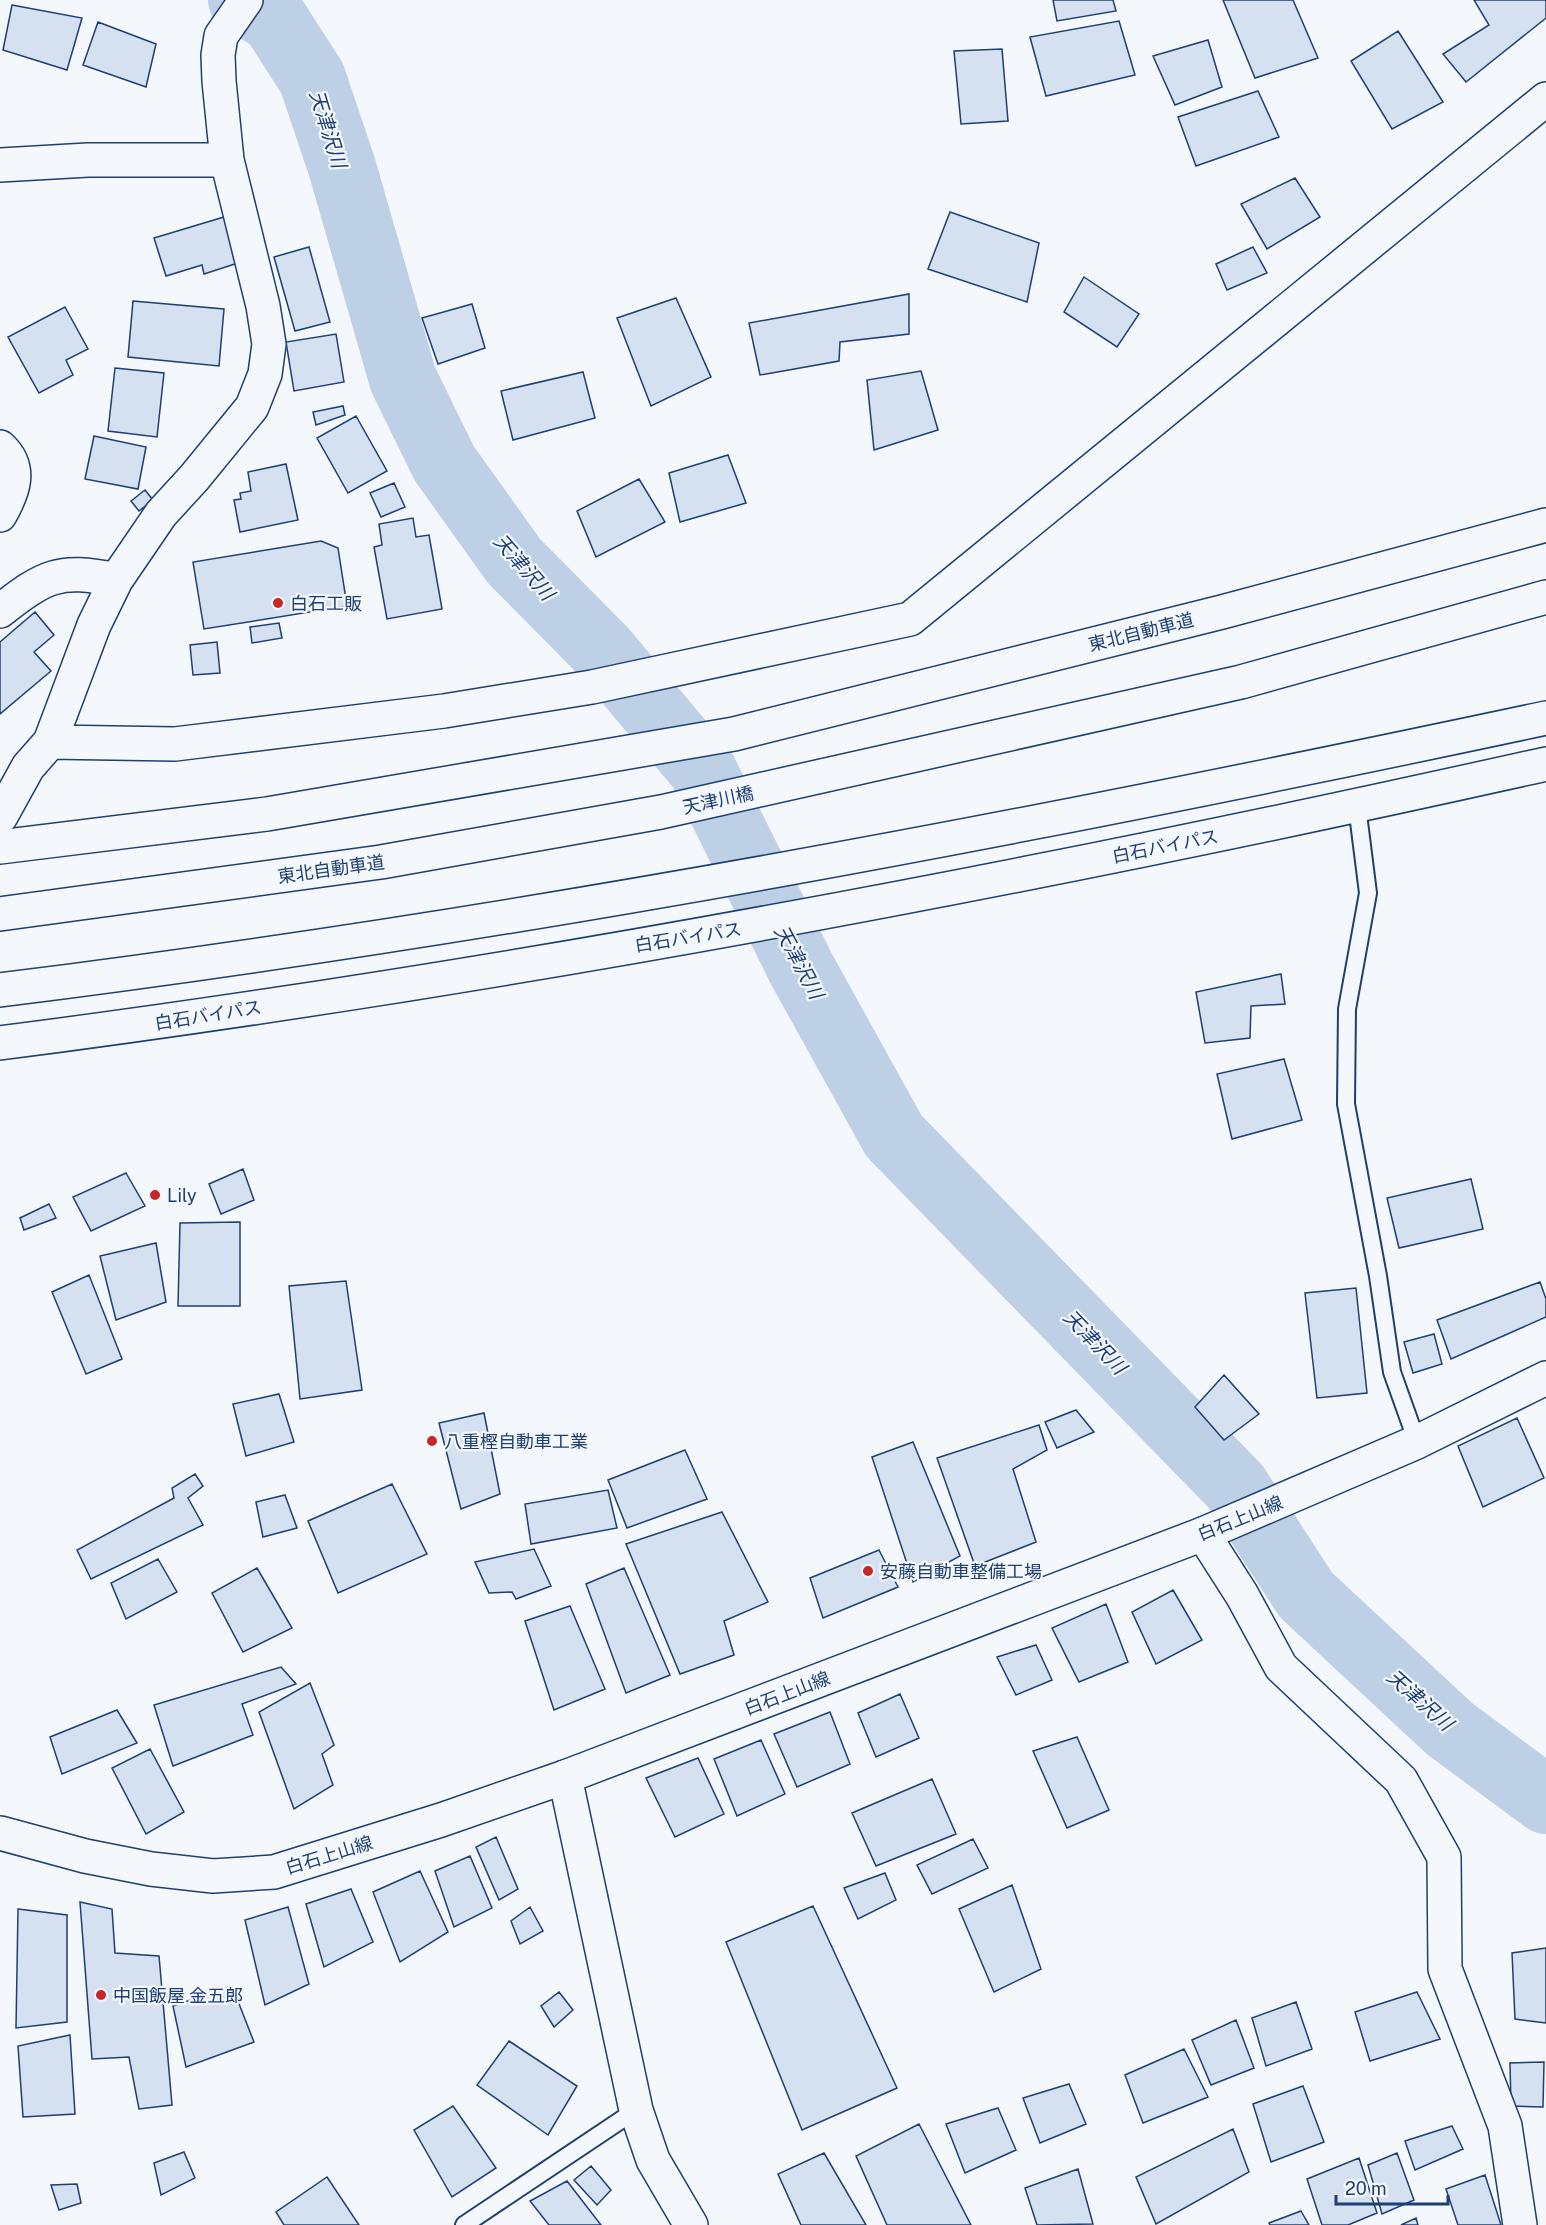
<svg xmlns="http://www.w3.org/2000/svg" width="1546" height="2225" viewBox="0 0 1546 2225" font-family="'Public Sans','Noto Sans JP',sans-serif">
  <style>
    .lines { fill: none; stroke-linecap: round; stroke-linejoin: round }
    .river { stroke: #bed0e5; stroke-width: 68 }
    .building { fill: #d5e0f0; stroke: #1d3f73; stroke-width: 1.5 }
    .lane-casing { stroke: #1d3f73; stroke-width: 20 }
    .street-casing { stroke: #1d3f73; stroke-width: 36 }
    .primary-casing { stroke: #1d3f73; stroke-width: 36 }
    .highway-casing { stroke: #1d3f73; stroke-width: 36 }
    .lane { stroke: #f4f7fb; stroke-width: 16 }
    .street { stroke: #f4f7fb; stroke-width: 33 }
    .primary { stroke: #f4f7fb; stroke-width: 33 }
    .highway { stroke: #f4f7fb; stroke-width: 33 }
    .poi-dot { fill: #c62828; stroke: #f4f7fb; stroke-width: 2 }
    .labels { text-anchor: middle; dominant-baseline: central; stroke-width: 4.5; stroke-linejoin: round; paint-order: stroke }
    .poi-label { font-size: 18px; fill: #1d3f73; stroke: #f4f7fb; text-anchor: start }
    .street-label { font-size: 18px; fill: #1d3f73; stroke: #f4f7fb }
    .water-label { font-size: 20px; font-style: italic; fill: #1d3f73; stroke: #f4f7fb }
  </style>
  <rect width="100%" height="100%" fill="#f4f7fb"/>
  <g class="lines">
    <path class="river" d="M 242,0 L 274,19 L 312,78 L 342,167 L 403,379 L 444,463 L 514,561 L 604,652 L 702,769 L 802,970 L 894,1136 L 1236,1487 L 1306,1595 L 1450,1729 L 1546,1800"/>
  </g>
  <path class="building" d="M 1053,0 L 1113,0 L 1116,11 L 1057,21 Z
    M 1223,0 L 1293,0 L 1318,58 L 1255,78 Z
    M 1474,0 L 1546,0 L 1546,18 L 1466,82 L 1443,54 L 1489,25 Z
    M 12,5 L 82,18 L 67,70 L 3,50 Z
    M 1119,21 L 1135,75 L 1046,96 L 1030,37 Z
    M 98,22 L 156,44 L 146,87 L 83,65 Z
    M 1398,31 L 1443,102 L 1392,129 L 1351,61 Z
    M 1208,40 L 1222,87 L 1175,105 L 1153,56 Z
    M 1002,49 L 1008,121 L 961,124 L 954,51 Z
    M 1258,91 L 1279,137 L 1196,166 L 1178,117 Z
    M 1295,178 L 1320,217 L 1267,249 L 1241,204 Z
    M 950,212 L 1039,243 L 1027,302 L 928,269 Z
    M 224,217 L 238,263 L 204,274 L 202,265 L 166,276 L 154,238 Z
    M 309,247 L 330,322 L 295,331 L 274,257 Z
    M 1253,247 L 1267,273 L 1227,290 L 1216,264 Z
    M 1084,277 L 1139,314 L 1117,347 L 1064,312 Z
    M 909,294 L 909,334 L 840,342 L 839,361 L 760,375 L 749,323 Z
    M 676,298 L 711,377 L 651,406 L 617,318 Z
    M 133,301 L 224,309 L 219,366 L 128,357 Z
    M 472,304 L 485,348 L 438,364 L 422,318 Z
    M 65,307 L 88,349 L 66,360 L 73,375 L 39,393 L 8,337 Z
    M 336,334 L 344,382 L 294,391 L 286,342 Z
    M 115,368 L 164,373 L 157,437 L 108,431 Z
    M 921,371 L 938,430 L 874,450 L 867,380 Z
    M 583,372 L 595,418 L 513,440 L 501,391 Z
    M 343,406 L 345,415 L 316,425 L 313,412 Z
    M 356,416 L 387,471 L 348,493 L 317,438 Z
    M 94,436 L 146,447 L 138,489 L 85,479 Z
    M 728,455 L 746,503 L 680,522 L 669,473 Z
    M 286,464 L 298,520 L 240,532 L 234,500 L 241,499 L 240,493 L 251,491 L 248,472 Z
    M 639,479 L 665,522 L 596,557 L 577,511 Z
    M 394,483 L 405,507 L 381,517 L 370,493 Z
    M 145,490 L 153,500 L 139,511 L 131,501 Z
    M 413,518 L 416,537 L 429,535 L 442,609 L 387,619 L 374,547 L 382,545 L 379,524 Z
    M 321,541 L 338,548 L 347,606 L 204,629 L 193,562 Z
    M 35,612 L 54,635 L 34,652 L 51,671 L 0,714 L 0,642 Z
    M 279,623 L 282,638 L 252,643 L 250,627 Z
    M 217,642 L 220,673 L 193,675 L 190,645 Z
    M 1281,974 L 1285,1004 L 1251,1006 L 1250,1038 L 1205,1043 L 1196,992 Z
    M 1284,1059 L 1302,1120 L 1232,1139 L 1217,1074 Z
    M 243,1169 L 254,1200 L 221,1214 L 209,1184 Z
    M 126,1173 L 145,1206 L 91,1231 L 73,1197 Z
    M 1471,1179 L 1483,1229 L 1399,1248 L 1387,1198 Z
    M 49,1204 L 56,1218 L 24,1230 L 20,1218 Z
    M 240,1222 L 240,1306 L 178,1306 L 180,1223 Z
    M 156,1243 L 166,1302 L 116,1320 L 100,1256 Z
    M 89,1275 L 122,1359 L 86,1374 L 52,1292 Z
    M 346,1281 L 362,1390 L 300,1399 L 289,1286 Z
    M 1540,1282 L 1546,1299 L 1546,1317 L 1451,1359 L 1437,1320 Z
    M 1356,1288 L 1367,1393 L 1317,1398 L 1305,1293 Z
    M 1434,1334 L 1442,1364 L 1413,1373 L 1404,1342 Z
    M 1224,1375 L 1259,1414 L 1224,1440 L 1195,1407 Z
    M 279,1394 L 294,1442 L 246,1456 L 233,1404 Z
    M 1076,1410 L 1094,1432 L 1057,1448 L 1045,1422 Z
    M 484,1413 L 500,1494 L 461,1509 L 439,1423 Z
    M 1517,1418 L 1544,1478 L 1483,1507 L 1458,1446 Z
    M 1039,1425 L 1047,1450 L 1013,1469 L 1036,1542 L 975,1566 L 937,1458 Z
    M 913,1442 L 960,1556 L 913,1582 L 872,1457 Z
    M 685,1450 L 707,1499 L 627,1528 L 608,1480 Z
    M 195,1474 L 203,1486 L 188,1498 L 203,1525 L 91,1579 L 77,1550 L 174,1498 L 172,1488 Z
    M 392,1484 L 427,1554 L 338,1593 L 308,1521 Z
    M 608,1490 L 617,1528 L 531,1544 L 525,1504 Z
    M 285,1495 L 297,1528 L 263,1537 L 256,1502 Z
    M 722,1512 L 768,1602 L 724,1621 L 734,1655 L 680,1674 L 626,1544 Z
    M 534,1549 L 551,1586 L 516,1599 L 512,1592 L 489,1593 L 475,1562 Z
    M 879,1550 L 898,1587 L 823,1618 L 810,1578 Z
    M 158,1559 L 177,1592 L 126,1619 L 111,1583 Z
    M 257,1568 L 292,1628 L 243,1652 L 212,1593 Z
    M 624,1568 L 670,1675 L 626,1693 L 586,1584 Z
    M 1173,1590 L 1202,1640 L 1156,1664 L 1132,1612 Z
    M 1106,1604 L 1128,1662 L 1079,1682 L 1052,1628 Z
    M 570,1606 L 605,1689 L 554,1710 L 525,1621 Z
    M 1036,1645 L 1052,1680 L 1016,1695 L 997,1657 Z
    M 281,1667 L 296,1684 L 242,1704 L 253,1735 L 173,1766 L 154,1705 Z
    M 310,1683 L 334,1745 L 322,1754 L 333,1785 L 294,1809 L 259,1712 Z
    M 900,1694 L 919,1738 L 876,1757 L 858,1713 Z
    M 117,1710 L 137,1743 L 62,1774 L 50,1737 Z
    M 830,1712 L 850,1764 L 797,1787 L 774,1734 Z
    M 1077,1737 L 1109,1810 L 1067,1828 L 1033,1751 Z
    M 761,1740 L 785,1794 L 737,1816 L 714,1759 Z
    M 150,1749 L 184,1812 L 146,1834 L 112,1768 Z
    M 698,1758 L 724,1814 L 675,1837 L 646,1778 Z
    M 932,1779 L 956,1834 L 876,1866 L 852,1813 Z
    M 496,1837 L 518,1889 L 499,1900 L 476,1847 Z
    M 973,1839 L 988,1868 L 932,1894 L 917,1865 Z
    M 470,1856 L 492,1908 L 454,1927 L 435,1871 Z
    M 420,1871 L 448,1932 L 400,1962 L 373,1892 Z
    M 885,1873 L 896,1900 L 858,1919 L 844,1888 Z
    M 1012,1885 L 1041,1969 L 994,1992 L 959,1909 Z
    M 351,1889 L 373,1942 L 324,1967 L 306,1904 Z
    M 80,1902 L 112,1909 L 115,1953 L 159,1956 L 172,2105 L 139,2109 L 129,2057 L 92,2059 Z
    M 813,1906 L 897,2088 L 802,2130 L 726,1942 Z
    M 288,1907 L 309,1984 L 265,2005 L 245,1920 Z
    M 530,1907 L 543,1931 L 520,1944 L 511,1921 Z
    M 18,1909 L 67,1915 L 67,2022 L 16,2028 Z
    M 1546,1948 L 1546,2023 L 1515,2019 L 1512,1953 Z
    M 232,1986 L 254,2042 L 186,2067 L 173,2006 Z
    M 559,1992 L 573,2010 L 554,2027 L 541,2006 Z
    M 1417,1992 L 1440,2039 L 1370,2061 L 1355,2012 Z
    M 1296,2002 L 1312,2049 L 1266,2066 L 1252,2018 Z
    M 1236,2020 L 1254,2068 L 1211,2085 L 1192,2040 Z
    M 70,2035 L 75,2114 L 23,2117 L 18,2046 Z
    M 509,2041 L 577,2086 L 548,2135 L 477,2085 Z
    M 1184,2049 L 1208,2097 L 1143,2123 L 1125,2075 Z
    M 1544,2062 L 1543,2107 L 1511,2106 L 1510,2063 Z
    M 1069,2084 L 1086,2124 L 1040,2143 L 1023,2098 Z
    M 1303,2086 L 1324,2142 L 1271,2162 L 1253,2104 Z
    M 453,2106 L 496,2168 L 452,2197 L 414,2130 Z
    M 998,2108 L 1016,2150 L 965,2173 L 946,2124 Z
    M 919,2124 L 971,2225 L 887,2225 L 856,2156 Z
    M 1452,2126 L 1463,2149 L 1415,2170 L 1405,2141 Z
    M 1233,2129 L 1249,2172 L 1156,2224 L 1136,2177 Z
    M 184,2152 L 195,2178 L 161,2195 L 154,2163 Z
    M 824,2153 L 866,2225 L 801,2225 L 778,2174 Z
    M 1397,2153 L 1414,2200 L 1382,2214 L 1368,2165 Z
    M 1359,2158 L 1377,2213 L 1348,2225 L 1322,2225 L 1307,2179 Z
    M 591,2166 L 611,2190 L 597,2205 L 574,2180 Z
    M 1078,2169 L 1093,2224 L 1037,2225 L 1025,2188 Z
    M 1485,2175 L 1501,2225 L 1458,2225 L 1446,2189 Z
    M 327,2177 L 359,2225 L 284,2225 L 276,2212 Z
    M 567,2181 L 601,2225 L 549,2225 L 530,2201 Z
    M 77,2184 L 81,2203 L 59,2210 L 51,2185 Z
    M 1301,2211 L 1309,2225 L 1270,2225 L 1269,2223 Z
    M 1416,2218 L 1418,2225 L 1401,2225 Z"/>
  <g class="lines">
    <defs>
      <path id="lane" d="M 1357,806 L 1368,893 L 1347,1009 L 1346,1104 L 1378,1276 L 1392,1372 L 1417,1442
        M 464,2225 L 636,2110"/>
      <path id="street" d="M 0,165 L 88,160 L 227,160
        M 0,447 C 23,468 13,492 0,515
        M 0,611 C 45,576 58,568 116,580
        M 50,742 L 175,744 L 444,711 L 592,687 L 910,619 L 1546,99
        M 1,816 L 28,767 L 50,742 L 94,625 L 116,580 L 161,514 L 194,478 L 252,407 L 265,374 L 269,344 L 263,306 L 227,160 L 219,81 L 218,55 L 221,36 L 246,0
        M 1203,1534 L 1242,1595 L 1281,1667 L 1401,1780 L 1444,1857 L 1445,1969 L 1505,2126 L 1520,2225
        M 565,1777 L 636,2110 L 653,2160 L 691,2225"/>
      <path id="primary" d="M 0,1833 L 85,1856 L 151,1869 L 213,1876 L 274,1872 L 441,1820 L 565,1777 L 1203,1534 L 1417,1442 L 1546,1378"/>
      <path id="highway" d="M 0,847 L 267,814 L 734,734 L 1222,612 L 1546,525
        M 0,914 L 381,862 L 661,812 L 1241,682 L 1546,597
        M 0,990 C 520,925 1034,827 1546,718
        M 0,1043 C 520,976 1035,878 1546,764"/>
    </defs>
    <use href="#lane" class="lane-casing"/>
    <use href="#street" class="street-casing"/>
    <use href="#primary" class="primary-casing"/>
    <use href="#highway" class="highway-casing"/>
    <use href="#lane" class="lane"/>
    <use href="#street" class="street"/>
    <use href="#primary" class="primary"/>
    <use href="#highway" class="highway"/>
  </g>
  <g class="poi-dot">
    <circle cx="278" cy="603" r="6"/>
    <circle cx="155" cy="1195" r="6"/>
    <circle cx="432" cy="1441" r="6"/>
    <circle cx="868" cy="1571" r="6"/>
    <circle cx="101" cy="1995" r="6"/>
  </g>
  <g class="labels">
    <g class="poi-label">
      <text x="290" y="603">白石工販</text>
      <text x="167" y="1195">Lily</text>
      <text x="444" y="1441">八重樫自動車工業</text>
      <text x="880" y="1571">安藤自動車整備工場</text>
      <text x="113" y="1995">中国飯屋 金五郎</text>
    </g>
    <g class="street-label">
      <text transform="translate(1141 632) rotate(-14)">東北自動車道</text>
      <text transform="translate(718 800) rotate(-12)">天津川橋</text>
      <text transform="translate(1165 846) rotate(-11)">白石バイパス</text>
      <text transform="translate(331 869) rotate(-8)">東北自動車道</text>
      <text transform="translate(688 937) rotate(-9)">白石バイパス</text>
      <text transform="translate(208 1015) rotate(-9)">白石バイパス</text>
      <text transform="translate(1240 1518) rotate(-22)">白石上山線</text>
      <text transform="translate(787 1693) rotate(-21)">白石上山線</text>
      <text transform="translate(329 1855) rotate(-17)">白石上山線</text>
    </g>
    <g class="water-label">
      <text transform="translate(328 129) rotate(73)">天津沢川</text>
      <text transform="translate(524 567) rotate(49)">天津沢川</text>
      <text transform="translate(799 962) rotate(62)">天津沢川</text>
      <text transform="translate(1095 1342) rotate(46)">天津沢川</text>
      <text transform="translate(1420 1700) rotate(42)">天津沢川</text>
    </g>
  </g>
  <path d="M1336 2195v9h112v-9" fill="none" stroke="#1d3f73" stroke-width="3"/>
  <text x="1345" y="2195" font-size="18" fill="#1d3f73" stroke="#f4f7fb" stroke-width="4.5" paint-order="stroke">20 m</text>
</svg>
